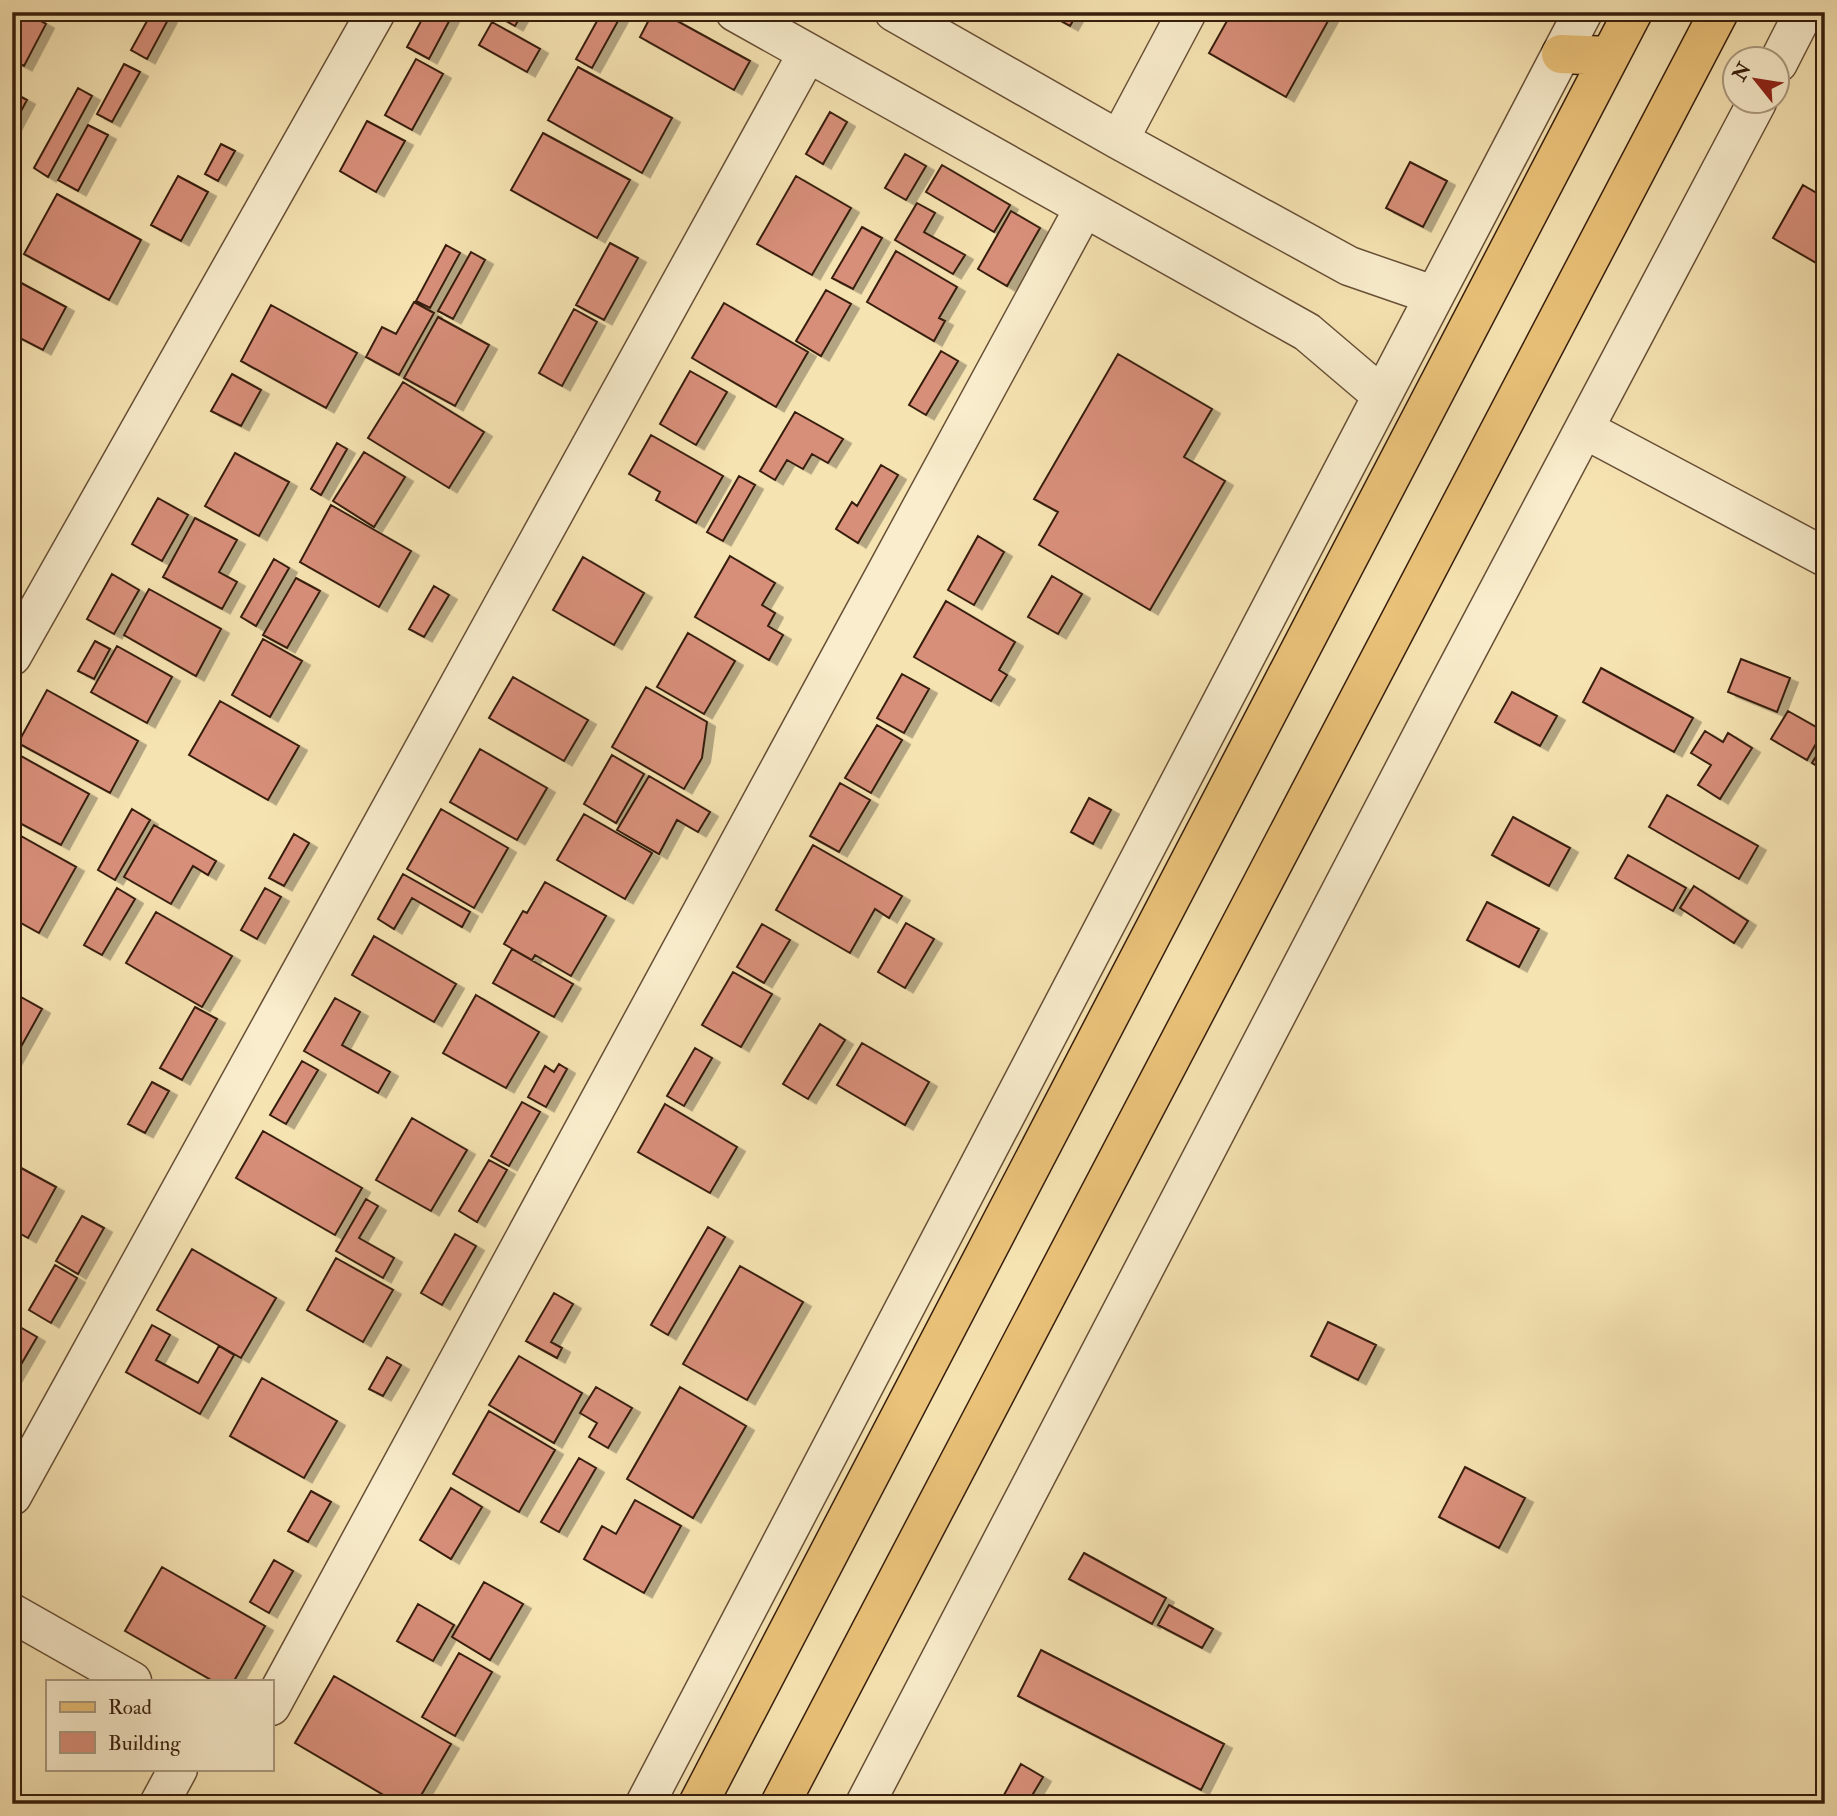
<svg xmlns="http://www.w3.org/2000/svg" width="1837" height="1816" viewBox="0 0 1837 1816" font-family="'IM FELL Double Pica',serif">
  <style>
    .building { fill: #d88f7a; stroke: #371e0c; stroke-width: 2; filter: url(#shadow) }
    .lines { fill: none; stroke-linecap: round; stroke-linejoin: round }
    .minor-casing { stroke: #674f36; stroke-width: 41 }
    .major-casing { stroke: #371e0c; stroke-width: 41 }
    .minor { stroke: #f9edcd; stroke-width: 38 }
    .major { stroke: #ebc279; stroke-width: 38 }
  </style>
  <defs>
    <filter id="shadow"><feDropShadow dx="8" dy="4.5" stdDeviation="0" flood-color="#0004"/></filter>
  </defs>
  <rect width="100%" height="100%" fill="#f6e3b2"/>
  <filter id="stains"><feTurbulence type="fractalNoise" baseFrequency=".00286" numOctaves="4"/><feColorMatrix values="0 0 0 0 .2 0 0 0 0 .09 0 0 0 0 .02 0 0 0 .5 -.17"/></filter>
  <radialGradient id="worn" r=".72"><stop offset=".6" stop-color="#630" stop-opacity="0"/><stop offset="1" stop-color="#630" stop-opacity=".3"/></radialGradient>
  <path class="building" d="M 12,12 L 25,12 L 46,24 L 24,66 L 12,60 Z
    M 152,12 L 158,12 L 169,18 L 147,59 L 131,50 Z
    M 426,12 L 454,12 L 429,59 L 407,47 Z
    M 490,12 L 523,12 L 515,26 Z
    M 602,12 L 623,12 L 592,68 L 576,59 Z
    M 653,12 L 661,12 L 750,61 L 734,90 L 640,37 Z
    M 1048,12 L 1078,12 L 1070,26 L 1048,14 Z
    M 1232,12 L 1333,12 L 1286,97 L 1209,53 Z
    M 492,22 L 540,49 L 527,72 L 479,45 Z
    M 416,59 L 443,74 L 412,130 L 385,115 Z
    M 124,64 L 140,72 L 112,122 L 97,114 Z
    M 578,67 L 672,118 L 642,173 L 548,120 Z
    M 78,88 L 92,96 L 48,177 L 34,168 Z
    M 12,92 L 27,100 L 12,128 Z
    M 830,112 L 847,122 L 823,164 L 806,154 Z
    M 367,121 L 405,141 L 376,192 L 340,171 Z
    M 88,125 L 108,135 L 78,191 L 58,180 Z
    M 543,133 L 630,180 L 597,238 L 511,190 Z
    M 221,144 L 235,151 L 218,181 L 205,174 Z
    M 905,154 L 926,166 L 906,200 L 885,188 Z
    M 1410,162 L 1447,181 L 1423,227 L 1386,208 Z
    M 942,165 L 1010,205 L 994,232 L 926,192 Z
    M 178,176 L 208,192 L 181,241 L 151,225 Z
    M 796,176 L 851,208 L 812,275 L 757,244 Z
    M 1803,185 L 1825,198 L 1825,268 L 1773,238 Z
    M 57,194 L 141,240 L 109,300 L 24,254 Z
    M 917,203 L 935,213 L 924,232 L 965,255 L 953,274 L 895,240 Z
    M 1011,211 L 1040,228 L 1007,286 L 978,269 Z
    M 862,227 L 882,238 L 853,289 L 832,278 Z
    M 610,243 L 638,258 L 604,320 L 576,305 Z
    M 446,245 L 460,253 L 430,308 L 416,301 Z
    M 896,251 L 957,287 L 939,318 L 945,321 L 934,341 L 867,302 Z
    M 471,252 L 485,260 L 453,319 L 438,311 Z
    M 12,278 L 66,307 L 43,350 L 12,334 Z
    M 826,290 L 851,304 L 821,356 L 796,341 Z
    M 414,302 L 434,313 L 399,375 L 366,357 L 382,327 L 396,334 Z
    M 724,303 L 808,352 L 776,407 L 692,358 Z
    M 271,305 L 357,353 L 326,408 L 241,361 Z
    M 574,309 L 597,322 L 562,386 L 539,373 Z
    M 438,317 L 489,345 L 455,406 L 404,378 Z
    M 941,351 L 958,361 L 926,415 L 909,405 Z
    M 1118,354 L 1212,409 L 1184,457 L 1225,481 L 1150,610 L 1039,545 L 1058,512 L 1034,499 Z
    M 690,371 L 727,392 L 696,445 L 660,424 Z
    M 232,374 L 261,390 L 241,426 L 211,411 Z
    M 403,382 L 484,432 L 449,488 L 368,438 Z
    M 795,412 L 843,439 L 828,463 L 812,454 L 803,469 L 787,460 L 775,480 L 760,471 Z
    M 651,435 L 723,476 L 696,523 L 656,500 L 660,492 L 629,474 Z
    M 337,443 L 347,449 L 321,495 L 311,489 Z
    M 364,452 L 405,477 L 374,527 L 333,501 Z
    M 235,453 L 289,482 L 259,536 L 205,506 Z
    M 881,465 L 898,475 L 858,543 L 836,529 L 852,502 L 857,506 Z
    M 739,476 L 755,485 L 723,541 L 707,532 Z
    M 158,498 L 188,515 L 162,561 L 132,544 Z
    M 331,505 L 411,551 L 379,607 L 300,562 Z
    M 195,518 L 237,540 L 219,572 L 237,582 L 222,609 L 163,577 Z
    M 978,536 L 1004,552 L 974,605 L 948,590 Z
    M 730,556 L 775,583 L 762,605 L 775,613 L 768,626 L 783,635 L 769,660 L 695,617 Z
    M 583,557 L 644,593 L 614,645 L 553,610 Z
    M 274,559 L 289,568 L 256,626 L 241,617 Z
    M 112,574 L 139,590 L 114,634 L 87,619 Z
    M 1052,576 L 1082,594 L 1058,634 L 1028,617 Z
    M 296,578 L 320,591 L 287,648 L 263,635 Z
    M 434,586 L 449,595 L 424,637 L 409,629 Z
    M 149,589 L 221,629 L 196,676 L 124,635 Z
    M 946,601 L 1015,642 L 999,670 L 1007,675 L 991,701 L 914,657 Z
    M 688,633 L 735,661 L 704,714 L 657,687 Z
    M 263,639 L 302,661 L 270,717 L 232,695 Z
    M 95,641 L 110,649 L 94,679 L 78,671 Z
    M 117,646 L 172,677 L 147,723 L 91,692 Z
    M 1741,659 L 1790,678 L 1777,712 L 1728,692 Z
    M 1601,668 L 1693,718 L 1674,752 L 1583,702 Z
    M 902,674 L 929,689 L 904,733 L 877,718 Z
    M 513,677 L 588,720 L 564,761 L 489,718 Z
    M 646,687 L 707,722 L 702,758 L 684,789 L 612,747 Z
    M 47,690 L 138,741 L 110,793 L 18,743 Z
    M 1512,692 L 1557,716 L 1540,746 L 1495,722 Z
    M 220,701 L 299,746 L 268,800 L 189,755 Z
    M 1788,711 L 1823,731 L 1807,760 L 1771,739 Z
    M 877,725 L 902,740 L 871,793 L 845,778 Z
    M 1705,731 L 1723,742 L 1728,733 L 1752,748 L 1720,799 L 1698,785 L 1711,765 L 1691,753 Z
    M 1825,742 L 1825,771 L 1812,763 Z
    M 480,749 L 547,788 L 517,840 L 450,802 Z
    M 12,751 L 89,794 L 61,845 L 12,819 Z
    M 612,755 L 644,774 L 616,823 L 584,804 Z
    M 649,776 L 710,812 L 698,832 L 677,820 L 659,854 L 617,830 Z
    M 840,783 L 870,800 L 839,852 L 810,836 Z
    M 1667,795 L 1758,846 L 1739,879 L 1649,827 Z
    M 1089,798 L 1111,810 L 1093,844 L 1071,832 Z
    M 132,809 L 150,820 L 115,880 L 98,870 Z
    M 441,809 L 508,848 L 474,908 L 407,869 Z
    M 584,814 L 652,853 L 625,899 L 557,860 Z
    M 1513,817 L 1570,848 L 1549,886 L 1492,855 Z
    M 154,825 L 216,861 L 208,875 L 193,866 L 171,904 L 124,877 Z
    M 12,831 L 76,867 L 39,933 L 12,918 Z
    M 294,834 L 309,843 L 284,886 L 269,878 Z
    M 813,845 L 902,896 L 889,918 L 875,909 L 850,953 L 776,910 Z
    M 1628,855 L 1686,888 L 1673,911 L 1615,878 Z
    M 403,874 L 470,912 L 462,927 L 412,898 L 394,929 L 378,919 Z
    M 545,882 L 606,916 L 571,976 L 535,955 L 532,960 L 504,944 L 523,911 L 527,913 Z
    M 1694,886 L 1748,921 L 1734,943 L 1680,908 Z
    M 117,888 L 135,899 L 102,955 L 84,945 Z
    M 265,888 L 281,897 L 257,939 L 241,930 Z
    M 1487,902 L 1539,929 L 1519,967 L 1467,940 Z
    M 156,912 L 232,956 L 202,1007 L 126,963 Z
    M 906,923 L 934,939 L 905,988 L 878,972 Z
    M 762,924 L 790,940 L 764,983 L 737,967 Z
    M 374,936 L 456,984 L 434,1022 L 352,975 Z
    M 512,949 L 573,984 L 554,1017 L 493,983 Z
    M 733,972 L 772,994 L 741,1047 L 702,1025 Z
    M 476,995 L 539,1032 L 506,1088 L 443,1053 Z
    M 21,997 L 42,1009 L 12,1063 L 12,1013 Z
    M 335,998 L 360,1012 L 342,1045 L 390,1072 L 378,1093 L 304,1051 Z
    M 195,1007 L 217,1019 L 182,1080 L 160,1068 Z
    M 820,1024 L 845,1040 L 808,1099 L 783,1084 Z
    M 862,1043 L 929,1082 L 905,1125 L 837,1085 Z
    M 695,1048 L 712,1058 L 684,1106 L 667,1096 Z
    M 302,1061 L 318,1070 L 286,1124 L 270,1115 Z
    M 559,1064 L 567,1069 L 546,1107 L 528,1097 L 545,1066 L 554,1072 Z
    M 152,1082 L 169,1091 L 145,1133 L 128,1124 Z
    M 522,1102 L 540,1112 L 509,1166 L 491,1156 Z
    M 665,1104 L 737,1147 L 710,1193 L 638,1152 Z
    M 412,1118 L 467,1150 L 431,1211 L 376,1180 Z
    M 263,1131 L 362,1188 L 335,1235 L 236,1178 Z
    M 489,1160 L 507,1170 L 477,1222 L 459,1211 Z
    M 12,1163 L 56,1187 L 28,1238 L 12,1229 Z
    M 366,1199 L 378,1206 L 359,1238 L 394,1258 L 383,1278 L 336,1251 Z
    M 82,1216 L 104,1228 L 78,1274 L 56,1261 Z
    M 708,1227 L 725,1237 L 668,1335 L 651,1325 Z
    M 455,1234 L 476,1246 L 442,1305 L 421,1293 Z
    M 192,1249 L 276,1298 L 241,1358 L 157,1310 Z
    M 336,1258 L 393,1290 L 363,1342 L 307,1310 Z
    M 55,1265 L 77,1278 L 51,1323 L 29,1310 Z
    M 740,1266 L 803,1302 L 747,1400 L 683,1364 Z
    M 554,1293 L 573,1304 L 551,1342 L 562,1348 L 557,1358 L 526,1341 Z
    M 1328,1322 L 1376,1345 L 1358,1380 L 1311,1356 Z
    M 152,1325 L 170,1335 L 156,1360 L 198,1383 L 219,1346 L 234,1355 L 200,1414 L 126,1372 Z
    M 20,1327 L 37,1337 L 12,1380 L 12,1340 Z
    M 519,1356 L 582,1393 L 554,1443 L 489,1405 Z
    M 387,1357 L 401,1365 L 383,1396 L 369,1389 Z
    M 262,1378 L 337,1421 L 304,1478 L 230,1436 Z
    M 596,1387 L 632,1408 L 608,1448 L 589,1437 L 597,1423 L 580,1413 Z
    M 680,1387 L 746,1426 L 693,1518 L 627,1479 Z
    M 489,1411 L 555,1450 L 519,1512 L 453,1474 Z
    M 579,1458 L 596,1468 L 559,1532 L 541,1522 Z
    M 1465,1467 L 1525,1498 L 1499,1548 L 1439,1517 Z
    M 451,1488 L 482,1507 L 451,1559 L 420,1540 Z
    M 311,1491 L 331,1502 L 308,1542 L 288,1531 Z
    M 635,1500 L 681,1526 L 644,1593 L 584,1559 L 602,1526 L 616,1534 Z
    M 1084,1553 L 1166,1598 L 1152,1624 L 1069,1579 Z
    M 274,1560 L 293,1571 L 269,1613 L 250,1602 Z
    M 162,1567 L 265,1626 L 234,1681 L 213,1681 L 125,1631 Z
    M 484,1582 L 523,1604 L 490,1660 L 452,1637 Z
    M 418,1604 L 454,1625 L 433,1661 L 397,1641 Z
    M 1169,1605 L 1213,1629 L 1202,1648 L 1158,1625 Z
    M 1041,1650 L 1224,1744 L 1201,1790 L 1018,1696 Z
    M 459,1653 L 492,1672 L 455,1736 L 422,1717 Z
    M 334,1676 L 451,1744 L 416,1804 L 399,1804 L 295,1743 Z
    M 1021,1764 L 1043,1777 L 1027,1804 L 999,1804 Z"/>
  <g class="lines">
    <defs>
      <path id="minor" d="M 735,12 L 1307,332 L 1381,395
        M 894,12 L 1119,140 L 1349,266 L 1433,295
        M 1778,63 L 1804,12
        M 1119,140 L 1187,12
        M 1584,429 L 1825,557
        M 12,656 L 376,12
        M 12,1496 L 807,54
        M 12,1613 L 132,1681
        M 271,1706 L 1084,208
        M 159,1804 L 178,1769
        M 645,1804 L 1583,12
        M 865,1804 L 1439,703 L 1757,102"/>
      <path id="major" d="M 1561,54 L 1610,56
        M 698,1804 L 1633,12
        M 780,1804 L 1719,12"/>
    </defs>
    <use href="#minor" class="minor-casing"/>
    <use href="#major" class="major-casing"/>
    <use href="#minor" class="minor"/>
    <use href="#major" class="major"/>
  </g>
  <rect width="1837" height="1816" fill="none" stroke="#f6e3b2" stroke-width="42"/>
  <rect x="14" y="14" width="1809" height="1788" fill="none" stroke="#371e0c" stroke-width="3.5"/>
  <rect x="21" y="21" width="1795" height="1774" fill="none" stroke="#371e0c" stroke-width="2"/>
  <rect x="46" y="1680" width="228" height="91" fill="#f9edcd" stroke="#ab9a80" stroke-width="2"/>
  <rect x="60" y="1702" width="35" height="10" fill="#ebc279" stroke="#ab9a80" stroke-width="2"/>
  <text x="108" y="1714" font-size="21" fill="#371e0c">Road</text>
  <rect x="60" y="1732" width="35" height="21" fill="#d88f7a" stroke="#ab9a80" stroke-width="2"/>
  <text x="108" y="1750" font-size="21" fill="#371e0c">Building</text>
  <g transform="translate(1756 80) rotate(300)"><circle r="33" fill="#f9edcd" stroke="#ab9a80" stroke-width="2"/>
  <path d="M0-5L12 26L0 18L-12 26Z" fill="#8f2418"/>
  <text y="-10" font-size="19" font-weight="bold" text-anchor="middle" fill="#371e0c">N</text>
  </g>
  <rect width="100%" height="100%" filter="url(#stains)"/>
  <rect width="100%" height="100%" fill="url(#worn)"/>
</svg>
